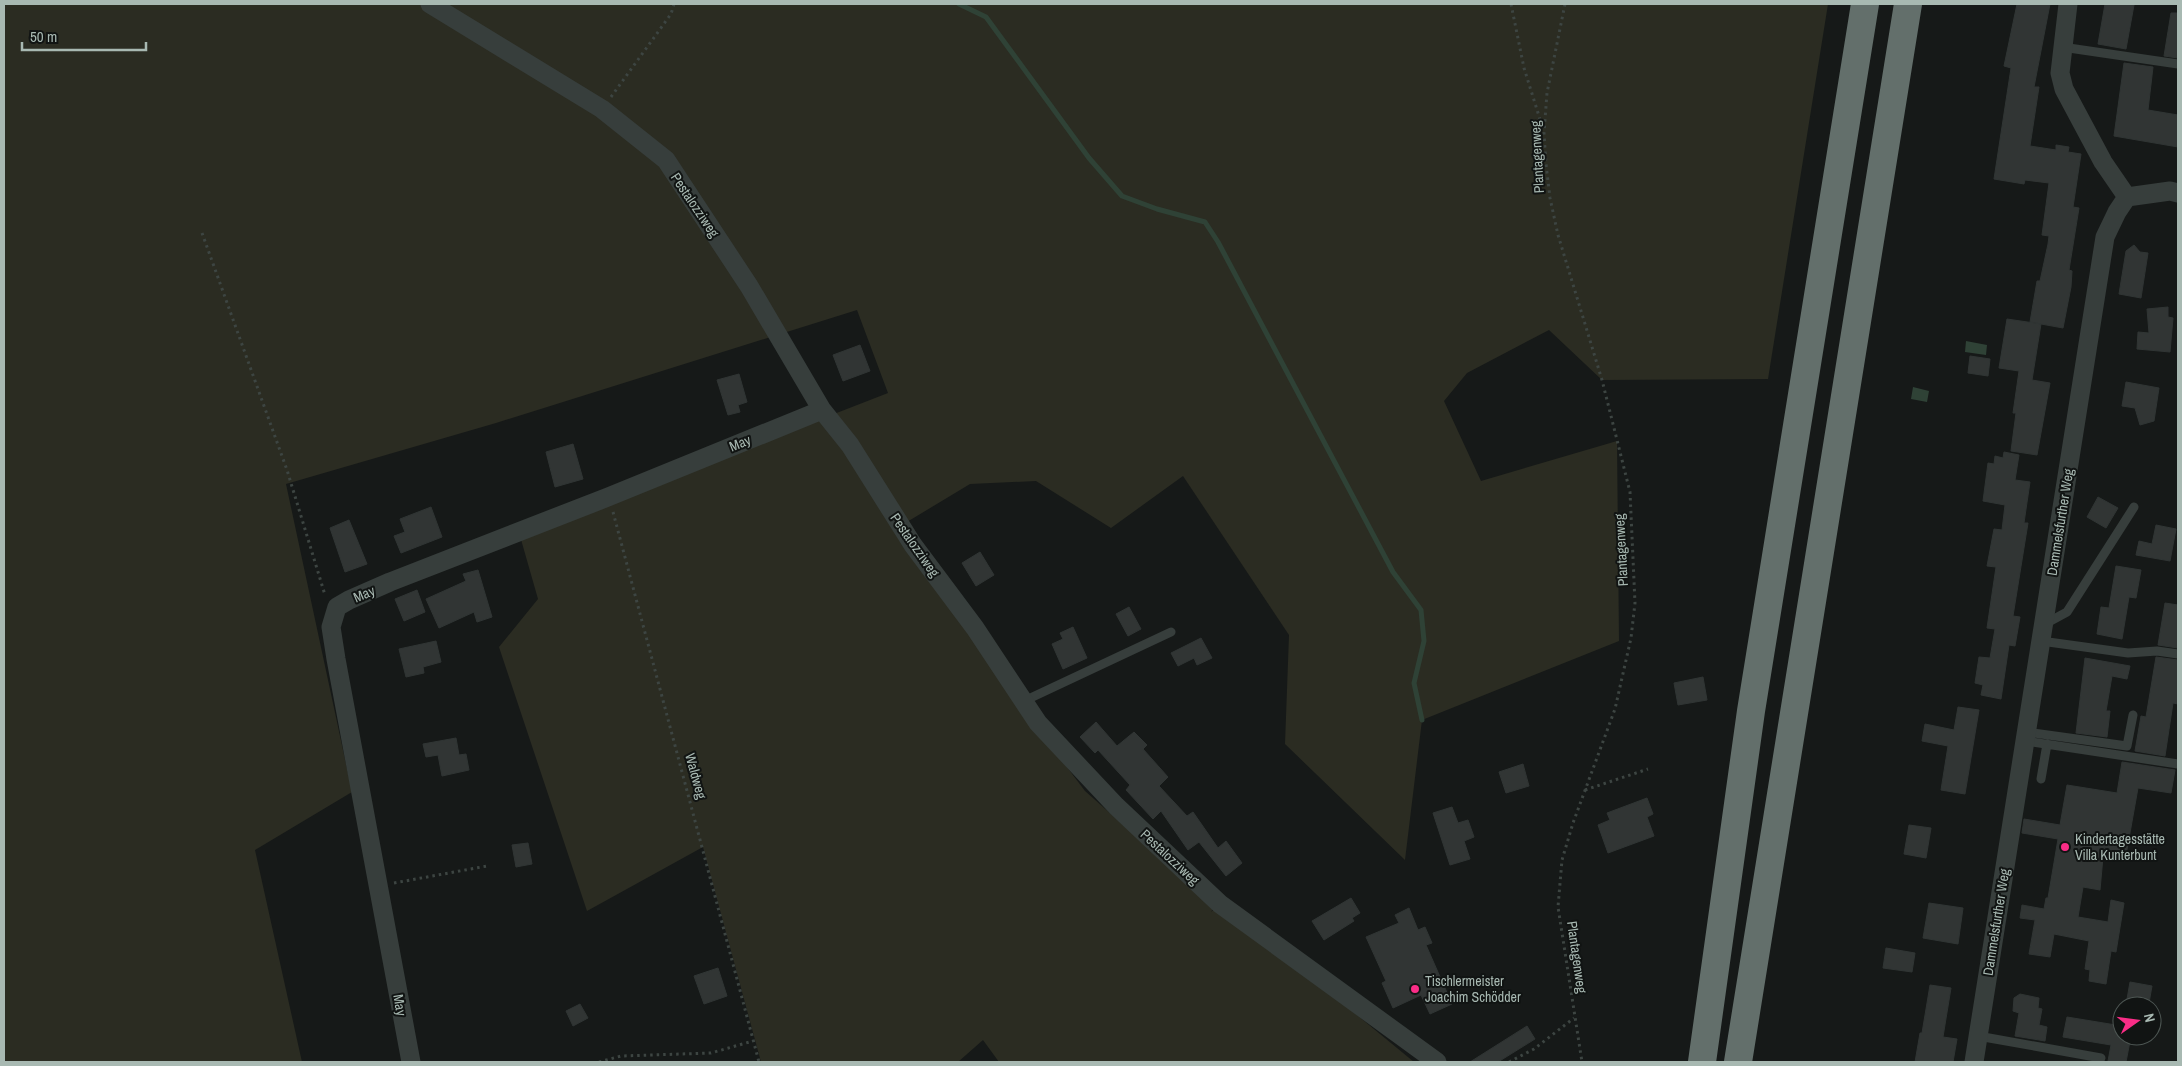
<svg xmlns="http://www.w3.org/2000/svg" width="2182" height="1066" viewBox="0 0 2182 1066" font-family="'Archivo Narrow',sans-serif">
  <style>
    .green { fill: #2b2c22 }
    .water { fill: #2f4236 }
    .lines { fill: none; stroke-linecap: round; stroke-linejoin: round }
    .stream { stroke: #2f4236; stroke-width: 5 }
    .building { fill: #313534; stroke: #303534 }
    .path { stroke: #3d4542; stroke-width: 3; stroke-dasharray: 2.5 4; stroke-linecap: butt }
    .service { stroke: #373e3c; stroke-width: 9 }
    .minor { stroke: #373e3c; stroke-width: 19 }
    .motorway { stroke: #636f6b; stroke-width: 28 }
    .poi-dot { fill: #fa2d87; stroke: #111413; stroke-width: 2 }
    .labels { text-anchor: middle; dominant-baseline: central; stroke-width: 4; stroke-linejoin: round; paint-order: stroke }
    .street-label { font-size: 14px; fill: #a8b9b2; stroke: #111413 }
    .poi-label { font-size: 14px; fill: #a8b9b2; stroke: #111413; text-anchor: start }
  </style>
  <rect width="100%" height="100%" fill="#161918"/>
  <path class="green" d="M 4,4 L 1828,4 L 1768,379 L 1602,380 L 1549,330 L 1467,373 L 1444,401 L 1481,481 L 1617,441 L 1619,641 L 1422,720 L 1405,860 L 1285,744 L 1289,635 L 1183,476 L 1111,528 L 1036,481 L 970,484 L 897,528 L 1039,730 L 1085,791 L 1215,906 L 1211,912 L 1216,908 L 1346,1006 L 1414,1062 L 999,1062 L 983,1040 L 958,1062 L 761,1062 L 703,847 L 587,911 L 499,647 L 538,599 L 520,536 L 888,393 L 857,310 L 496,423 L 286,484 L 352,792 L 255,850 L 302,1062 L 4,1062 Z"/>
  <path class="water" d="M 1966,341 L 1987,345 L 1986,355 L 1965,352 Z
    M 1913,387 L 1929,391 L 1927,402 L 1911,399 Z"/>
  <g class="lines">
    <path class="stream" d="M 959,4 L 986,17 L 1089,158 L 1122,196 L 1157,209 L 1205,222 L 1218,242 L 1393,572 L 1421,610 L 1424,641 L 1414,683 L 1422,720"/>
  </g>
  <path class="building" d="M 2017,4 L 2050,4 L 2034,87 L 2039,87 L 2030,146 L 2056,150 L 2056,145 L 2069,147 L 2068,152 L 2081,154 L 2073,207 L 2079,208 L 2069,270 L 2072,271 L 2071,287 L 2063,328 L 2030,322 L 2037,281 L 2040,281 L 2048,244 L 2049,236 L 2042,235 L 2049,183 L 2025,180 L 2024,184 L 1994,179 L 2011,68 L 2004,66 Z
    M 2105,4 L 2134,5 L 2126,49 L 2098,44 Z
    M 2171,13 L 2178,13 L 2178,58 L 2164,56 Z
    M 2124,63 L 2153,67 L 2148,110 L 2178,115 L 2178,147 L 2114,136 Z
    M 2134,245 L 2140,252 L 2148,253 L 2141,298 L 2119,294 L 2126,251 Z
    M 2168,307 L 2168,317 L 2173,318 L 2170,352 L 2137,349 L 2138,332 L 2149,333 L 2147,309 Z
    M 2007,319 L 2041,324 L 2032,380 L 2050,383 L 2037,455 L 2011,451 L 2016,413 L 2013,413 L 2019,371 L 1999,368 Z
    M 860,345 L 870,371 L 843,381 L 833,355 Z
    M 1970,356 L 1990,359 L 1988,376 L 1968,373 Z
    M 739,374 L 747,402 L 738,405 L 740,412 L 728,415 L 717,380 Z
    M 2126,382 L 2159,388 L 2154,421 L 2140,425 L 2135,408 L 2122,406 Z
    M 573,444 L 583,479 L 555,487 L 546,452 Z
    M 2004,452 L 2019,455 L 2015,480 L 2030,482 L 2024,523 L 2028,523 L 2013,616 L 2020,617 L 2015,646 L 2009,645 L 2001,699 L 1981,695 L 1983,685 L 1975,683 L 1979,657 L 1990,658 L 1995,629 L 1987,628 L 1996,567 L 1987,566 L 1994,529 L 2002,530 L 2005,505 L 1983,501 L 1988,463 L 1994,464 L 1995,456 L 2003,458 Z
    M 2098,497 L 2118,508 L 2106,528 L 2087,517 Z
    M 431,507 L 442,537 L 401,553 L 394,536 L 405,532 L 400,519 Z
    M 349,520 L 367,564 L 345,572 L 330,528 Z
    M 2156,525 L 2176,529 L 2170,561 L 2136,555 L 2139,541 L 2152,544 Z
    M 980,552 L 994,575 L 976,586 L 962,563 Z
    M 2116,566 L 2141,570 L 2136,598 L 2129,597 L 2122,639 L 2097,634 L 2101,607 L 2109,608 Z
    M 478,570 L 492,617 L 477,622 L 474,612 L 439,628 L 426,599 L 466,581 L 463,574 Z
    M 417,590 L 425,612 L 404,621 L 395,599 Z
    M 2165,603 L 2178,605 L 2178,648 L 2158,645 Z
    M 1129,607 L 1141,629 L 1128,636 L 1116,614 Z
    M 1073,627 L 1087,658 L 1063,669 L 1052,644 L 1063,639 L 1060,633 Z
    M 1201,638 L 1212,658 L 1197,665 L 1194,658 L 1178,666 L 1171,653 Z
    M 436,641 L 441,662 L 423,667 L 424,673 L 406,677 L 399,649 Z
    M 2156,657 L 2178,660 L 2178,704 L 2173,703 L 2165,756 L 2135,751 L 2141,716 L 2146,717 Z
    M 2085,658 L 2130,666 L 2127,679 L 2112,676 L 2106,711 L 2110,711 L 2107,737 L 2076,733 Z
    M 1703,677 L 1707,700 L 1678,705 L 1674,683 Z
    M 1958,707 L 1979,710 L 1965,794 L 1941,790 L 1948,746 L 1922,741 L 1925,724 L 1954,730 Z
    M 1096,722 L 1117,746 L 1134,732 L 1147,745 L 1143,749 L 1168,777 L 1159,786 L 1187,816 L 1193,812 L 1218,848 L 1226,841 L 1242,863 L 1226,876 L 1199,842 L 1188,850 L 1161,811 L 1153,819 L 1126,790 L 1130,785 L 1098,750 L 1095,753 L 1080,737 Z
    M 456,738 L 459,755 L 466,754 L 469,770 L 442,776 L 438,755 L 426,757 L 423,744 Z
    M 2122,762 L 2175,770 L 2171,793 L 2138,788 L 2125,861 L 2103,857 L 2100,890 L 2083,887 L 2078,917 L 2108,922 L 2111,900 L 2124,903 L 2116,952 L 2111,951 L 2106,984 L 2089,981 L 2090,970 L 2085,969 L 2089,941 L 2054,934 L 2050,957 L 2029,954 L 2035,920 L 2020,918 L 2022,905 L 2044,909 L 2046,898 L 2048,898 L 2058,839 L 2022,833 L 2024,819 L 2060,825 L 2067,785 L 2117,793 Z
    M 1523,764 L 1529,786 L 1506,793 L 1499,772 Z
    M 1647,798 L 1653,814 L 1647,817 L 1654,836 L 1608,853 L 1598,825 L 1610,820 L 1607,813 Z
    M 1452,807 L 1458,823 L 1468,820 L 1474,837 L 1464,841 L 1470,859 L 1450,865 L 1433,813 Z
    M 1909,825 L 1931,828 L 1926,858 L 1904,854 Z
    M 528,843 L 532,864 L 516,867 L 512,845 Z
    M 1351,898 L 1360,913 L 1352,918 L 1354,921 L 1324,940 L 1312,921 Z
    M 1929,903 L 1963,908 L 1958,944 L 1923,938 Z
    M 1409,908 L 1418,930 L 1425,927 L 1432,943 L 1426,945 L 1452,1004 L 1430,1014 L 1421,995 L 1393,1008 L 1382,983 L 1386,981 L 1366,937 L 1399,923 L 1395,915 Z
    M 1886,948 L 1915,953 L 1912,972 L 1883,968 Z
    M 718,968 L 727,996 L 704,1004 L 694,976 Z
    M 2130,982 L 2152,986 L 2149,1003 L 2127,999 Z
    M 1930,985 L 1951,988 L 1943,1037 L 1957,1039 L 1953,1062 L 1915,1062 L 1920,1033 L 1922,1033 Z
    M 2020,994 L 2039,998 L 2038,1008 L 2042,1009 L 2039,1025 L 2047,1027 L 2045,1041 L 2015,1036 L 2019,1013 L 2013,1011 L 2014,998 Z
    M 580,1004 L 588,1018 L 573,1026 L 566,1011 Z
    M 2067,1017 L 2122,1026 L 2122,1036 L 2131,1036 L 2126,1062 L 2108,1061 L 2111,1045 L 2063,1037 Z
    M 1527,1026 L 1535,1039 L 1498,1062 L 1470,1062 Z"/>
  <g class="lines">
    <path class="path" d="M 1511,4 L 1524,68 L 1543,129
      M 1565,4 L 1547,93 L 1544,133 L 1546,164 L 1550,198 L 1558,235 L 1602,380 L 1630,492 L 1635,603 L 1631,638 L 1615,709 L 1573,823 L 1562,860 L 1558,907 L 1582,1062
      M 611,97 L 671,14 L 674,4
      M 202,233 L 287,470 L 325,595
      M 613,512 L 759,1062
      M 1585,790 L 1648,769
      M 394,883 L 487,866
      M 599,1062 L 621,1056 L 711,1053 L 753,1041
      M 1509,1062 L 1534,1049 L 1574,1018"/>
    <path class="service" d="M 2062,47 L 2178,64
      M 2043,625 L 2067,612 L 2134,507
      M 2041,641 L 2128,653 L 2157,651 L 2178,654
      M 1024,701 L 1171,632
      M 2027,732 L 2127,746 L 2133,715
      M 2025,741 L 2178,764
      M 2041,779 L 2047,744
      M 1978,1036 L 2101,1058"/>
    <path class="minor" d="M 430,4 L 602,109 L 666,160 L 749,286 L 822,410 L 850,445 L 913,545 L 975,628 L 1038,723 L 1116,806 L 1220,904 L 1437,1062
      M 2127,197 L 2170,191 L 2178,193
      M 411,1062 L 336,659 L 331,627 L 337,607 L 349,600 L 390,582 L 608,497 L 822,410
      M 1974,1062 L 2105,237 L 2117,212 L 2127,197 L 2103,162 L 2064,89 L 2060,73 L 2068,4"/>
    <path class="motorway" d="M 1702,1062 L 1751,711 L 1865,4
      M 1738,1062 L 1908,4"/>
  </g>
  <g class="poi-dot">
    <circle cx="2065" cy="847" r="5"/>
    <circle cx="1415" cy="989" r="5"/>
  </g>
  <g class="labels">
    <g class="street-label">
      <text transform="translate(1537 157) rotate(-93)">Plantagenweg</text>
      <text transform="translate(695 205) rotate(56)">Pestalozziweg</text>
      <text transform="translate(740 443) rotate(-22)">May</text>
      <text transform="translate(2060 522) rotate(-81)">Dammelsfurther Weg</text>
      <text transform="translate(915 545) rotate(55)">Pestalozziweg</text>
      <text transform="translate(1621 550) rotate(-93)">Plantagenweg</text>
      <text transform="translate(364 594) rotate(-23)">May</text>
      <text transform="translate(696 776) rotate(75)">Waldweg</text>
      <text transform="translate(1170 857) rotate(43)">Pestalozziweg</text>
      <text transform="translate(1996 922) rotate(-81)">Dammelsfurther Weg</text>
      <text transform="translate(1577 957) rotate(82)">Plantagenweg</text>
      <text transform="translate(400 1005) rotate(80)">May</text>
    </g>
    <g class="poi-label">
      <text x="2075" y="839">Kindertagesstätte<tspan x="2075" dy="16">Villa Kunterbunt</tspan></text>
      <text x="1425" y="981">Tischlermeister<tspan x="1425" dy="16">Joachim Schödder</tspan></text>
    </g>
  </g>
  <rect width="2182" height="1066" fill="none" stroke="#a8b9b2" stroke-width="10"/>
  <g transform="translate(2137 1021) rotate(76)"><circle r="24" fill="#111413" stroke="#4d5653"/>
  <path d="M0-4L9 19L0 12L-9 19Z" fill="#fa2d87"/>
  <text y="-8" font-size="14" font-weight="bold" text-anchor="middle" fill="#a8b9b2">N</text>
  </g>
  <path d="M22 42v8h124v-8" fill="none" stroke="#a8b9b2" stroke-width="2.5"/>
  <text x="30" y="42" font-size="15" fill="#a8b9b2" stroke="#111413" stroke-width="4" paint-order="stroke">50 m</text>
</svg>
